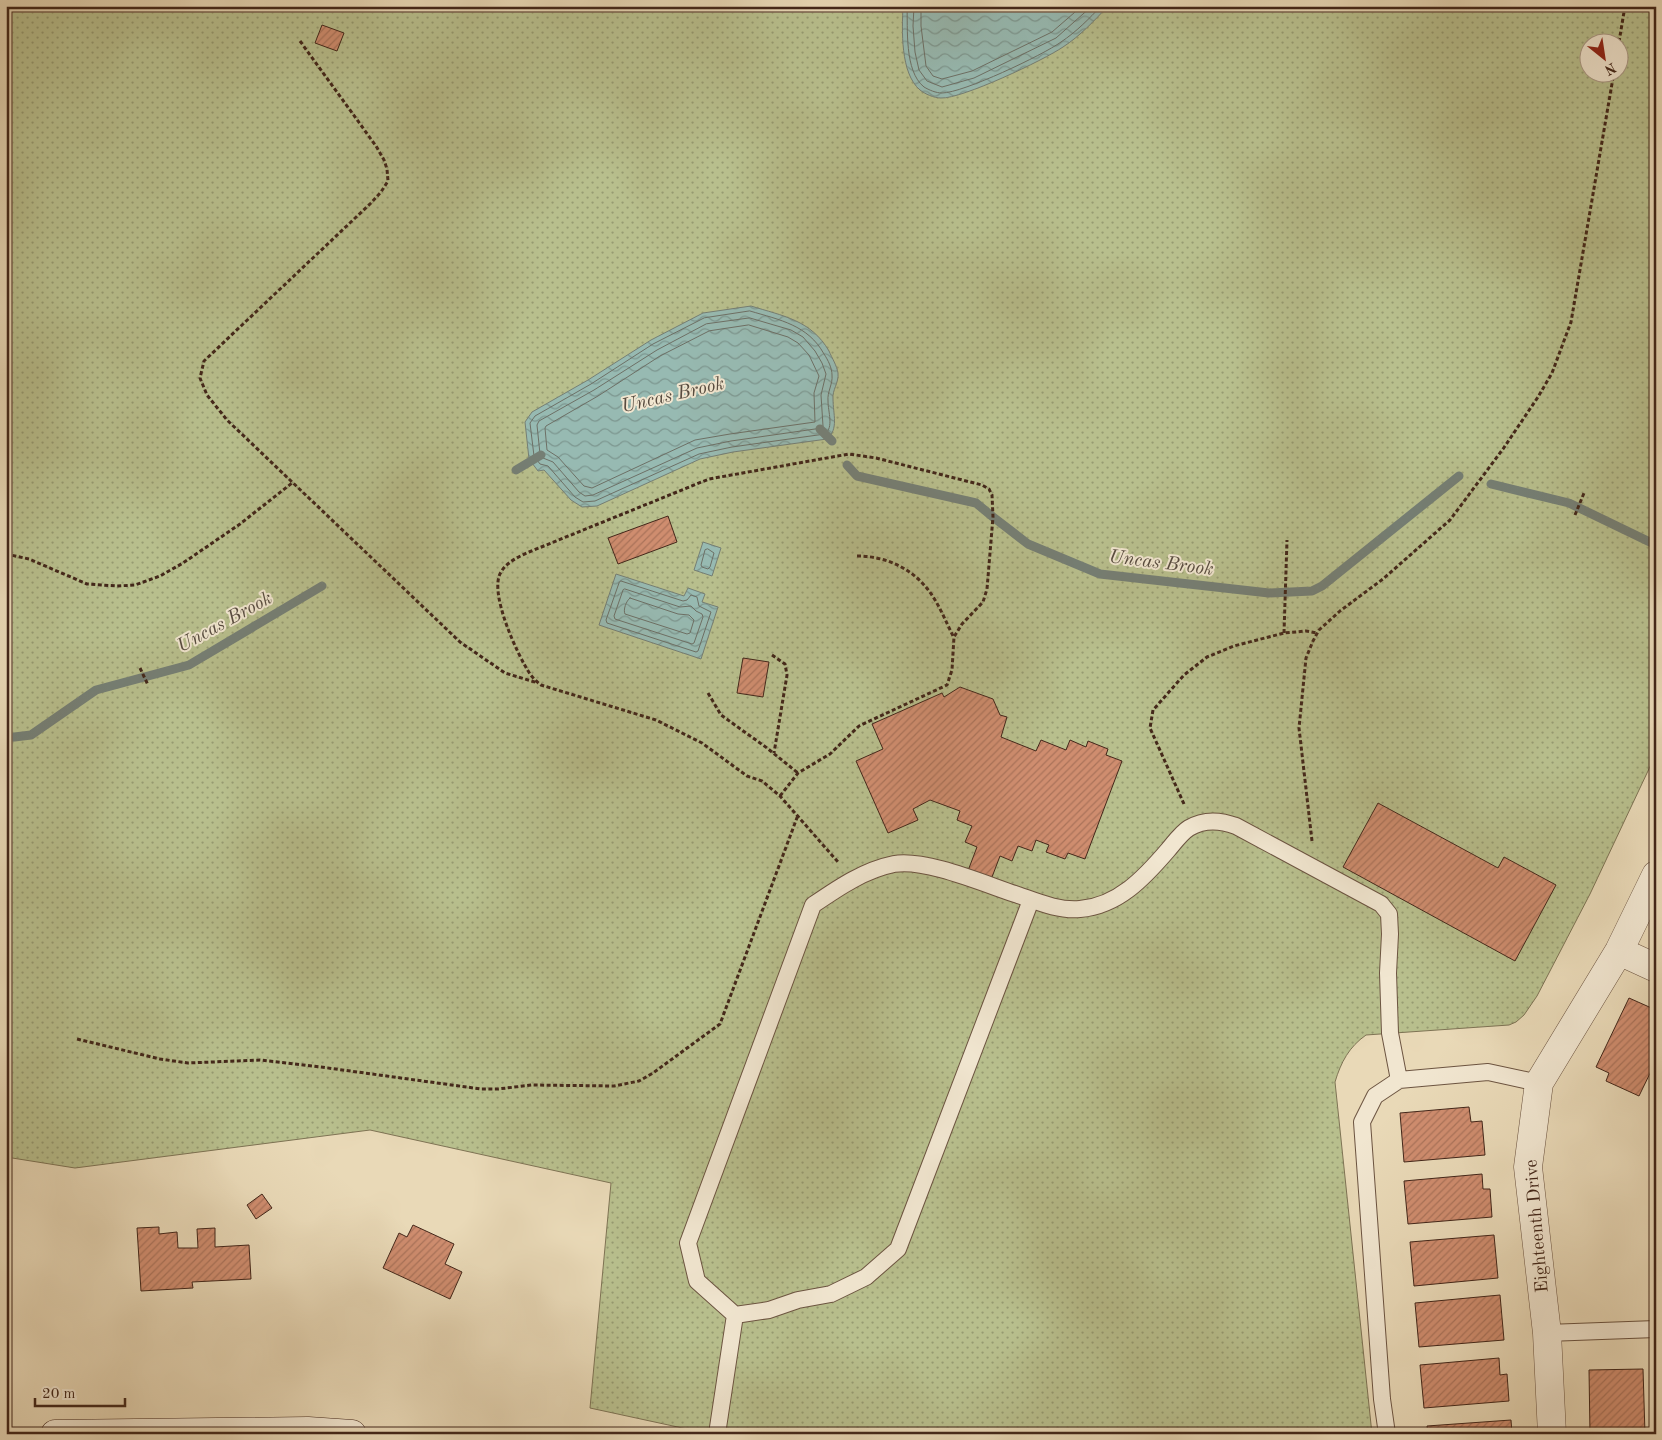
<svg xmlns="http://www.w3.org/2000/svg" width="1662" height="1440" viewBox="0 0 1662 1440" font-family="'Old Standard TT',serif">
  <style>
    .grass { fill: url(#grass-dots); stroke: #7e7354; fill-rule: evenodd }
    .water { fill: url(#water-waves); stroke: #757f75 }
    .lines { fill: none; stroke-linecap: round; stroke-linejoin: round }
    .shore { stroke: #6d7066; stroke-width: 1 }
    .stream { stroke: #757f75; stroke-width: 9 }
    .building { fill: url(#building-hatch); stroke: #43271a }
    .service-casing { stroke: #6c5441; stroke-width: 18 }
    .minor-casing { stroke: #6c5441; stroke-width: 29 }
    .secondary-casing { stroke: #43271a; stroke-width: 29 }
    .path { stroke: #43271a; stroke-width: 3; stroke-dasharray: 4 2.5; stroke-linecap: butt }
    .service { stroke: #f1e6d0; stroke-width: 16 }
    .minor { stroke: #f1e6d0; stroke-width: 28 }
    .secondary { stroke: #f1e6d0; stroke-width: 28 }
    .labels { text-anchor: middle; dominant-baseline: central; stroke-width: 4; stroke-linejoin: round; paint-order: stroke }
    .street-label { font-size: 18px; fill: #43271a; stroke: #f1e6d0 }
    .water-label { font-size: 19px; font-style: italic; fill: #584c40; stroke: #f1e6d0 }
  </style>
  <defs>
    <pattern id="grass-dots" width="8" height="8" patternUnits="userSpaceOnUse" patternTransform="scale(1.25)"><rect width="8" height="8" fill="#b8bf8d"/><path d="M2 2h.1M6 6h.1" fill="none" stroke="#979b72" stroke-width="1.8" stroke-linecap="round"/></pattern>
    <pattern id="water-waves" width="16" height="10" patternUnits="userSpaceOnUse" patternTransform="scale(1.25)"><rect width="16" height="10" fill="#97bab2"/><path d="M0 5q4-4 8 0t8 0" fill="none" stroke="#7d9790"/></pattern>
    <pattern id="building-hatch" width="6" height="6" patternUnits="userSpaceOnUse" patternTransform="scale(1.25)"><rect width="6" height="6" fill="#cf8d6f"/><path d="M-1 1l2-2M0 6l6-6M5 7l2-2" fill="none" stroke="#aa735a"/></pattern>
  </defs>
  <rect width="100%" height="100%" fill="#e9d9b7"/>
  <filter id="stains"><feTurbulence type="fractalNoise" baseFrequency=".004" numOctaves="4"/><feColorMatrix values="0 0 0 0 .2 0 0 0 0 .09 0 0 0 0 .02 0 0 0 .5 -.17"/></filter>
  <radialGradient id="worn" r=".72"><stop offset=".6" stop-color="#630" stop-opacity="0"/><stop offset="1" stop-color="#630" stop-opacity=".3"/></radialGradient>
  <path class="grass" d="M 6,6 L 1656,6 L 1656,754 L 1590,894 L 1537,996 L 1524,1015 L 1516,1022 L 1509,1025 L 1366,1035 C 1349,1047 1341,1062 1335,1082 L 1372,1434 L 710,1434 L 590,1408 L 611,1183 L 370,1130 L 75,1168 L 6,1157 ZM 1590,42 L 1620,42 L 1620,72 L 1590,72 Z"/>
  <path class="water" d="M 903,6 L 1108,6 C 1094,21 1080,36 1063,47 C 1044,60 962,99 941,98 C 934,98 925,94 920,90 C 900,73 902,30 903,6 Z
    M 751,306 C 783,316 811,320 829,351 C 832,358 837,366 838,373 C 839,383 832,390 833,399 C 833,414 839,429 827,439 L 733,452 L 700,459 L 597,506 L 582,507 L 571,500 L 544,470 L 538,471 L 529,459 L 525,422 L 532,412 L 588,380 L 651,340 L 703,313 Z
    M 703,542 L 721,548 L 712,576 L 694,570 Z
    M 616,574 L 684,596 L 688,588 L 705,594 L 702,602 L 718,607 L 701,659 L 599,625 Z"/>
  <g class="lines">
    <path class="shore" d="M 907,6 C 908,28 904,71 924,87 C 929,90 936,93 942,93 C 963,93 1043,55 1061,42 C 1076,32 1089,19 1101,6
      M 914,6 L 913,26 L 915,52 L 919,70 L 927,81 L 942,87 L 974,78 L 1056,38 L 1092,6
      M 921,6 L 921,26 L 926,66 L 933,76 L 942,79 L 972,71 L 1052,32 L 1082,6
      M 750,311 C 780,320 808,325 824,354 C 828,360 832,368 832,375 C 833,384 827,392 828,401 C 828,412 834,427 825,434 L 732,447 L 699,454 L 595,501 L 583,502 L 575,497 L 548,466 L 540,464 L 534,456 L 530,423 L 535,416 L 591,384 L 653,344 L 704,318 Z
      M 750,318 L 791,330 L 803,337 L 815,351 L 822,363 L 826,374 L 821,395 L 823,426 L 822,428 L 731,441 L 697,448 L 593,495 L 585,496 L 579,492 L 553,462 L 543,458 L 540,454 L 537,425 L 539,421 L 594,390 L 657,350 L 706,324 Z
      M 749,325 L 788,337 L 798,343 L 809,355 L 819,376 L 814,393 L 815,422 L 730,434 L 695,440 L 592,488 L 584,486 L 558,457 L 547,450 L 545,428 L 546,426 L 598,396 L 660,356 L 709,331 Z
      M 708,549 L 714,553 L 710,567 L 708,569 L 702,567 L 701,565 L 705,550 Z
      M 621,581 L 683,601 L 687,600 L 691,595 L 697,597 L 699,606 L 711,612 L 698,651 L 696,652 L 607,623 L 606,620 L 619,583 Z
      M 625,589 L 680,607 L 691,606 L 696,611 L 702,614 L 703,617 L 694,643 L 692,644 L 615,619 L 614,616 L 623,590 Z
      M 630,598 L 678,614 L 689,615 L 694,620 L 690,633 L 687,634 L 625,614 C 623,610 626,601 630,598 Z"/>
    <path class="stream" d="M 820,429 L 832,441
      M 847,465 L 857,476 L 976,503 L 993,517 L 1028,544 L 1100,574 L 1269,593 L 1312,591 L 1322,586 L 1459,476
      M 516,470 L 541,455
      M 1491,484 L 1569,503 L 1656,545
      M 6,738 L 31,735 L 96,690 L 189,665 L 322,586"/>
  </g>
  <path class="building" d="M 322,25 L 344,33 L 337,51 L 315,43 Z
    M 668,516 L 677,542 L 618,564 L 608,538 Z
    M 743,658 L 769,662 L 763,697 L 737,693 Z
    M 960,687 L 993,699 L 1000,715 L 1007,717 L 1001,737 L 1036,751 L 1041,740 L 1066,750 L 1070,740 L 1086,747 L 1088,741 L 1108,749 L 1106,755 L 1122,761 L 1085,859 L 1068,853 L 1065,859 L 1046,852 L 1049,845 L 1036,840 L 1032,851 L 1018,846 L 1012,861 L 1000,856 L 989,885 L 966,876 L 977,847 L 965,842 L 972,826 L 957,820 L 960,811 L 930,800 L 913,809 L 918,820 L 888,833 L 856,761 L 883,749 L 872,724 L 942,693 L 944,697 Z
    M 1378,803 L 1498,868 L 1504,857 L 1556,885 L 1515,961 L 1343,867 Z
    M 1629,998 L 1656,1010 L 1656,1061 L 1639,1096 L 1606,1081 L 1609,1073 L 1596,1067 Z
    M 1469,1107 L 1471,1122 L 1482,1121 L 1485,1155 L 1404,1162 L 1400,1113 Z
    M 1482,1174 L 1483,1189 L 1490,1189 L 1492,1217 L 1408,1224 L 1404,1181 Z
    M 262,1194 L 272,1208 L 256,1219 L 247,1205 Z
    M 413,1225 L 454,1244 L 445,1264 L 462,1272 L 450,1299 L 383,1268 L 399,1233 L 407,1237 Z
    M 159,1227 L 159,1234 L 177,1232 L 178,1248 L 198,1248 L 197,1229 L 215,1228 L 215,1247 L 249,1245 L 251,1279 L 192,1282 L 193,1288 L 141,1291 L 137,1228 Z
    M 1494,1235 L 1498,1278 L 1414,1286 L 1410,1242 Z
    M 1500,1295 L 1504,1340 L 1419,1347 L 1415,1303 Z
    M 1499,1358 L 1500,1375 L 1507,1374 L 1509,1401 L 1424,1408 L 1420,1365 Z
    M 1643,1369 L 1645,1434 L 1590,1434 L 1589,1370 Z
    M 1511,1420 L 1512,1434 L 1428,1434 L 1427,1426 Z"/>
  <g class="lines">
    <defs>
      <path id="service" d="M 1031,900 L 898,1249 L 866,1277 L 831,1294 L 798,1300 L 769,1310 L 735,1315 L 697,1281 L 688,1243 L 813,905 C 838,888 864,870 894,864 C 925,858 987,885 1018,895 C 1038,902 1059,911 1080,909 C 1118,906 1144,878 1168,850 C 1174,843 1181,833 1189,828 C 1204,819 1220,820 1236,826 L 1381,904 L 1389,914 L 1390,934 L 1388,973 L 1390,1033 L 1399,1080
        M 1547,1333 L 1656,1329
        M 717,1434 L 735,1315
        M 1387,1434 L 1382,1399 L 1362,1122 L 1375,1096 L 1399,1080 L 1488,1072 L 1539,1083"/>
      <path id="minor" d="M 1619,951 L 1656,968
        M 1552,1434 L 1547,1333 L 1528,1167 L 1539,1083 L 1619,951 L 1656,875"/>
      <path id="secondary" d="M 55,1434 L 308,1431 L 352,1434"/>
    </defs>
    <use href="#service" class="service-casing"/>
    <use href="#minor" class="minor-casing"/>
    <use href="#secondary" class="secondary-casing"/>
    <path class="path" d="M 300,41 L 376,146 L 384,160 L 387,169 L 388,181 L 381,192 L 371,203 L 204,361 L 200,378 L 207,395 L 227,420 L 460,642 L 505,673 L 538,683
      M 1619,42 L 1625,6
      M 1575,515 L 1584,493
      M 6,554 L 29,559 L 87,584 L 117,586 L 135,585 L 160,576 L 183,563 L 240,524 L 292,483
      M 857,556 C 885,556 912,568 929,591 C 939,604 946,622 953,636
      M 1284,633 L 1287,540
      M 772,655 L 785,664 L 787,675 L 774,753
      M 140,668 L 148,685
      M 708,693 L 721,715 L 767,748 L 798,773
      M 780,796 L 798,773 L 830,754 L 859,726 L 947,685 L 952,670 L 954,637 L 962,624 L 983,602 L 987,589 L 993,517 L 992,495 L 989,489 L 982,485 L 876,458 L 849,454 L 709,479 L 529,552 C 518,557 507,562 501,572 C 488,592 518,656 530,674 C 533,678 537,682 541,685 L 656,720 L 702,743 L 747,776 L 762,781 L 780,796 L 838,862
      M 1184,804 L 1150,728 L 1153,710 L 1184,675 L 1207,657 L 1234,646 L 1284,633 L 1306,631 L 1317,633
      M 1312,841 L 1299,728 L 1306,658 L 1313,641 L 1319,630 L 1340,611 L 1383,579 L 1450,520 L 1503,449 L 1538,397 L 1552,373 L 1571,322 L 1614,72
      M 77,1039 L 160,1059 L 188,1063 L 260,1060 L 321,1067 L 481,1089 L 498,1089 L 532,1085 L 614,1086 L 639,1081 L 653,1073 L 720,1024 L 798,815"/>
    <use href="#service" class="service"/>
    <use href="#minor" class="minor"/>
    <use href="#secondary" class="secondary"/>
  </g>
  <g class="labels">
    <g class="street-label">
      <text transform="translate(1537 1226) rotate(-95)">Eighteenth Drive</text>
    </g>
    <g class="water-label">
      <text transform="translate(673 396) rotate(-13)">Uncas Brook</text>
      <text transform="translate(1161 564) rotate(7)">Uncas Brook</text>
      <text transform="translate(225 623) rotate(-29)">Uncas Brook</text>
    </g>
  </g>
  <rect width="1662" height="1440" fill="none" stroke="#e9d9b7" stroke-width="25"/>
  <rect x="8" y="8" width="1647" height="1425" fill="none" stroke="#43271a" stroke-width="2.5"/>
  <rect x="12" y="12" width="1637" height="1415" fill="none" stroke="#43271a"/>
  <g transform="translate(1604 58) rotate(150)"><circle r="24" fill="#f1e6d0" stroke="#ab9a87"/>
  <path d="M0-4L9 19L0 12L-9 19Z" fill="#8f2418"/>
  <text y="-8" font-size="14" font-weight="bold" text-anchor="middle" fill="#43271a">N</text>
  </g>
  <path d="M35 1398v8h90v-8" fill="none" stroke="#43271a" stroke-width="2.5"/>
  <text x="42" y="1398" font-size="15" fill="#43271a" stroke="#f1e6d0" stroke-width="4" paint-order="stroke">20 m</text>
  <rect width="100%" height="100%" filter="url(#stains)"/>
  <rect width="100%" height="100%" fill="url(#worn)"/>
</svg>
